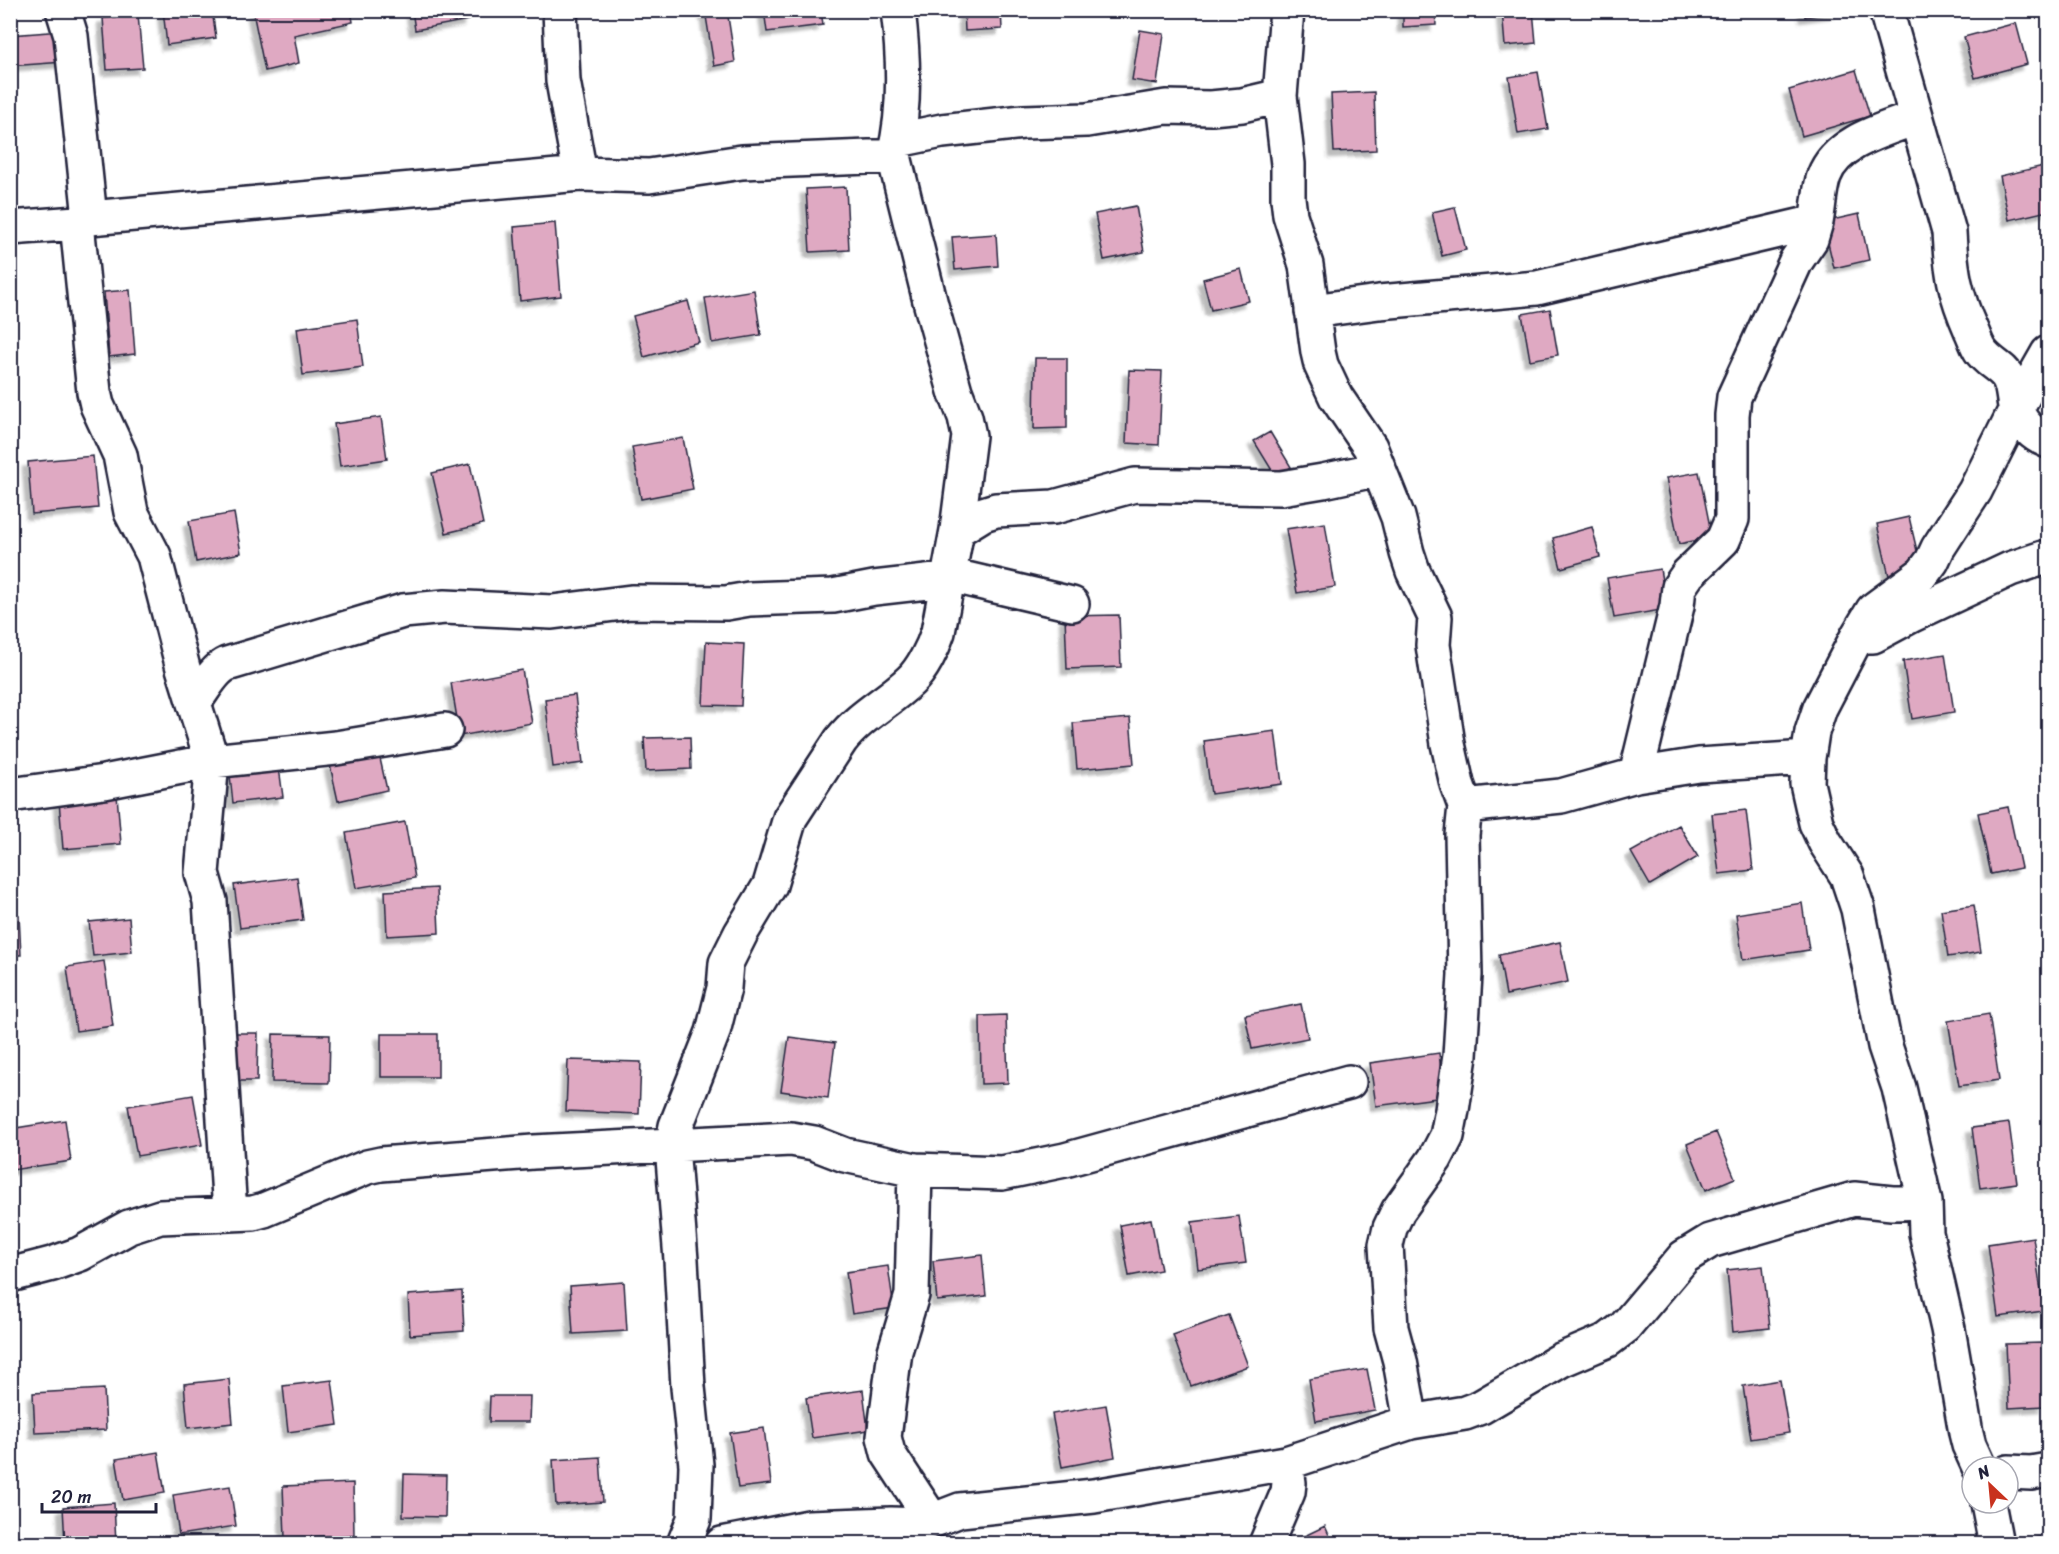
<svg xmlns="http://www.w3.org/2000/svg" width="2059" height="1554" viewBox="0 0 2059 1554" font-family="Sriracha,sans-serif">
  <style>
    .building { fill: #dfa9c2; stroke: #22223b; stroke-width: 1.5; filter: url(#shadow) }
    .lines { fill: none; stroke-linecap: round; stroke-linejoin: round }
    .street-casing { stroke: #22223b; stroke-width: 38 }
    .street { stroke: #fff; stroke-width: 33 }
  </style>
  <defs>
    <filter id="shadow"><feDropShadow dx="-5.5" dy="5.5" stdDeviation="1.5" flood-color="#0004"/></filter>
  </defs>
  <rect width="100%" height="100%" fill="#fff"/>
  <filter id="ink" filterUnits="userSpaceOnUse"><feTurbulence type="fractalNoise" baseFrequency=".0167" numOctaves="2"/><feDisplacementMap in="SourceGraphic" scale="12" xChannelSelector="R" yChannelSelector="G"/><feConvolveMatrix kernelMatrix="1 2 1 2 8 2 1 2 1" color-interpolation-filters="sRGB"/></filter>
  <g filter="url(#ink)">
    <path class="building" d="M 163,10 L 212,10 L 216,38 L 167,45 Z
      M 260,10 L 351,10 L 353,22 L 294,35 L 299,63 L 265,71 L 253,12 Z
      M 412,10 L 468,10 L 469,20 L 415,30 Z
      M 705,10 L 727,10 L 735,62 L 714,66 Z
      M 764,10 L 821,10 L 823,25 L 767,32 Z
      M 964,10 L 1001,10 L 1002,29 L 965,31 Z
      M 1403,10 L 1435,10 L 1436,25 L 1403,27 Z
      M 1502,10 L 1533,10 L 1536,43 L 1505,46 Z
      M 1804,10 L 1838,10 L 1839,12 L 1805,17 Z
      M 138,15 L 143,68 L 107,70 L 103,18 Z
      M 2016,23 L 2027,64 L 1975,78 L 1964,37 Z
      M 1140,30 L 1164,34 L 1157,84 L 1132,80 Z
      M 62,31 L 64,62 L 10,66 L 10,35 Z
      M 1856,70 L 1870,116 L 1802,136 L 1789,90 Z
      M 1538,72 L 1548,129 L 1518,134 L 1509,77 Z
      M 1374,92 L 1376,150 L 1334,152 L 1331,94 Z
      M 2048,165 L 2048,211 L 2009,220 L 2000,176 Z
      M 846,187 L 849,250 L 810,252 L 806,189 Z
      M 1136,206 L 1144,252 L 1104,260 L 1095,214 Z
      M 1455,207 L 1466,250 L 1442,256 L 1432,212 Z
      M 1859,214 L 1869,260 L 1834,268 L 1823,222 Z
      M 555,223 L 561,296 L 520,301 L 514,227 Z
      M 996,234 L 998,266 L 955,270 L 952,237 Z
      M 1241,269 L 1249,301 L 1211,310 L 1203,279 Z
      M 130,290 L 135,354 L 109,357 L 104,292 Z
      M 754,290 L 761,335 L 712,343 L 705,298 Z
      M 688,301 L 699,342 L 644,357 L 633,316 Z
      M 1550,309 L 1558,355 L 1530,360 L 1522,314 Z
      M 357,319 L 363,367 L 303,375 L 297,328 Z
      M 1035,358 L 1067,358 L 1067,428 L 1034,429 Z
      M 1129,370 L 1162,371 L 1159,445 L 1126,443 Z
      M 381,417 L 387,459 L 340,466 L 334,424 Z
      M 1270,432 L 1291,467 L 1276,477 L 1254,441 Z
      M 683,438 L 693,489 L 641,499 L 632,447 Z
      M 93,456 L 98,508 L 32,514 L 28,462 Z
      M 470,464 L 483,524 L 446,533 L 432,473 Z
      M 1699,472 L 1712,537 L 1679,544 L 1666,478 Z
      M 234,513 L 241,553 L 196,562 L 189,521 Z
      M 1909,517 L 1921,568 L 1889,576 L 1877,524 Z
      M 1325,523 L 1335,587 L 1297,593 L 1286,529 Z
      M 1592,527 L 1600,557 L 1561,568 L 1553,538 Z
      M 1660,569 L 1667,609 L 1614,618 L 1607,578 Z
      M 1119,615 L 1121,667 L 1067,669 L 1065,616 Z
      M 706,642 L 744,644 L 741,706 L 703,705 Z
      M 1945,654 L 1954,712 L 1912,719 L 1903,661 Z
      M 522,670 L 532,723 L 460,736 L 451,683 Z
      M 575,695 L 583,763 L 553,767 L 545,699 Z
      M 1130,718 L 1134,764 L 1077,769 L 1073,723 Z
      M 1275,731 L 1282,784 L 1211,794 L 1204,741 Z
      M 690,737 L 691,769 L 646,771 L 644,738 Z
      M 379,754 L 387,790 L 338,801 L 330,765 Z
      M 278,760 L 283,797 L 233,803 L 229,766 Z
      M 117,795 L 121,844 L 63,849 L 59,801 Z
      M 2008,807 L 2021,868 L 1991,874 L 1978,813 Z
      M 1746,810 L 1753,870 L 1719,874 L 1712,814 Z
      M 405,822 L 415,878 L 356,888 L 346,833 Z
      M 1679,825 L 1698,857 L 1650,885 L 1631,852 Z
      M 297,877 L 303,920 L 240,928 L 234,885 Z
      M 437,888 L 439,933 L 387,936 L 385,891 Z
      M 1802,903 L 1809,950 L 1743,960 L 1736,914 Z
      M 1974,905 L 1981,952 L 1948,957 L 1941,910 Z
      M 10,915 L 19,915 L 21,955 L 10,955 Z
      M 129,918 L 132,952 L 93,956 L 89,922 Z
      M 1560,942 L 1568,982 L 1506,995 L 1499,955 Z
      M 104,961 L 113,1026 L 76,1031 L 67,967 Z
      M 1301,1004 L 1308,1038 L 1252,1049 L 1245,1015 Z
      M 1989,1014 L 1999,1080 L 1959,1086 L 1948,1021 Z
      M 1006,1015 L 1008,1083 L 981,1084 L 980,1016 Z
      M 227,1033 L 258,1033 L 257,1081 L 227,1081 Z
      M 273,1034 L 330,1035 L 329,1083 L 272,1082 Z
      M 381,1034 L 438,1034 L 438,1077 L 381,1077 Z
      M 789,1037 L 835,1043 L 828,1098 L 781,1091 Z
      M 1439,1053 L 1444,1097 L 1376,1106 L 1370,1063 Z
      M 568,1060 L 641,1062 L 639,1114 L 566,1111 Z
      M 193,1095 L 202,1145 L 137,1156 L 128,1106 Z
      M 65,1120 L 71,1161 L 12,1170 L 10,1129 Z
      M 2009,1123 L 2017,1183 L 1980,1188 L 1972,1128 Z
      M 1716,1132 L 1735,1178 L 1706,1190 L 1687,1144 Z
      M 1239,1216 L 1246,1263 L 1198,1269 L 1192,1222 Z
      M 1151,1219 L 1161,1270 L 1129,1276 L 1120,1225 Z
      M 2033,1237 L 2044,1311 L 1998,1317 L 1988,1244 Z
      M 982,1255 L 986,1296 L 937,1301 L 933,1261 Z
      M 888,1266 L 894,1308 L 852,1314 L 846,1272 Z
      M 1763,1266 L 1770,1328 L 1733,1332 L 1727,1270 Z
      M 624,1282 L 627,1331 L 573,1334 L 570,1286 Z
      M 462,1291 L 464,1331 L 410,1335 L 408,1295 Z
      M 1229,1315 L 1248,1366 L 1191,1386 L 1173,1335 Z
      M 2042,1343 L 2044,1406 L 2009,1408 L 2006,1344 Z
      M 1367,1369 L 1375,1410 L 1316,1421 L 1309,1379 Z
      M 229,1379 L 233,1423 L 188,1428 L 184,1384 Z
      M 332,1380 L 338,1425 L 288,1432 L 283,1386 Z
      M 1780,1380 L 1789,1433 L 1751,1439 L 1743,1386 Z
      M 104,1389 L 106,1430 L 35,1433 L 33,1393 Z
      M 863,1390 L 868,1430 L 812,1438 L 806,1398 Z
      M 490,1396 L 530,1396 L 529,1422 L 489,1422 Z
      M 1106,1405 L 1115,1457 L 1062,1467 L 1052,1414 Z
      M 764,1428 L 771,1484 L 738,1488 L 730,1433 Z
      M 158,1452 L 165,1493 L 123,1500 L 116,1459 Z
      M 600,1457 L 603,1502 L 556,1505 L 553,1460 Z
      M 404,1474 L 446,1475 L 445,1517 L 403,1516 Z
      M 353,1483 L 354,1535 L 285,1538 L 283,1486 Z
      M 230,1486 L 236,1526 L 179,1535 L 173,1495 Z
      M 114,1503 L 116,1544 L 65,1544 L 63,1507 Z
      M 1325,1526 L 1333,1544 L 1288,1544 Z
      M 2048,1536 L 2048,1544 L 2025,1544 L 2024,1539 Z"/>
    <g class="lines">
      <defs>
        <path id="street" d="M 63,10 L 71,36 L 90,218
          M 560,10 L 563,81 L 580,174
          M 1287,10 L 1280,96 L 1288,164 L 1288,198 L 1290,215 L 1306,265 L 1318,352 L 1321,365 L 1336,397 L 1370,447 L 1398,517 L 1407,553 L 1413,571 L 1435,617 L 1433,645 L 1448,744 L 1457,784 L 1465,806 L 1462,835 L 1465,975 L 1460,1056 L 1452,1110 L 1447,1136 L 1435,1159 L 1398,1211 L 1390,1228 L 1386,1245 L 1391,1328 L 1400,1361 L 1411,1422
          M 1886,10 L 1949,232 C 1951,271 1955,294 1971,330 C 1974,336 1976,344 1980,350 C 1988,363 2003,367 2009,379 C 2013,387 2013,397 2015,406 C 2019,422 2034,436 2048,441
          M 898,140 L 942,131 L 1023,122 L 1087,120 L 1166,107 L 1211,108 L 1242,105 L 1280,96
          M 77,223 L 94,392 L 97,405 L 120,455 L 131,512 L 154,556 L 183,668 L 212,761 L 202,873 L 210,901 L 230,1213
          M 10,228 L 77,223 L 90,218 L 580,174 L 649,176 L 742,162 L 894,156
          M 1312,311 L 1379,302 L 1537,288 L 1816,222 C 1819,208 1819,190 1824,176 C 1837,141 1884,130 1915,118
          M 957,530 L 983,514 L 996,510 L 1054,507 L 1135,485 L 1281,488 L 1323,481 L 1379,469
          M 1858,635 L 1873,636 L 1912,615 L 2010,569 L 2043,558 L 2048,559
          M 194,702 C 204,690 213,670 227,664 L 403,611 L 445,607 L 552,612 L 631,602 L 726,603 L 749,599 L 833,596 L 874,588 L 962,578 L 1072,604
          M 1636,775 L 1677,606 L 1679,587 L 1688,574 L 1723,540 L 1732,519 L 1732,415 L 1734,397 L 1796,261 L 1811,239 L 1816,222
          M 10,795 L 104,782 L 212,761 L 336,748 L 445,730
          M 1465,806 L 1561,796 L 1636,775 L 1699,765 L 1808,758
          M 915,1170 L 912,1295 L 895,1351 L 884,1437 L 888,1453 L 932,1520
          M 10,1275 L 52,1264 L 80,1254 L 129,1227 L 160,1217 L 253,1213 L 264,1210 L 367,1167 L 381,1164 L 533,1152 L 791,1139 L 814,1143 L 845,1155 L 915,1170 L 1002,1173 L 1065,1160 L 1349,1082
          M 1979,1467 L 1969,1445 L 1966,1433 L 1948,1329 L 1926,1233 L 1925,1202 L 1899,1088 L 1885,1046 L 1858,909 L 1847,876 L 1825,842 L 1816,823 L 1807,783 L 1808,758 L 1812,732 L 1820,708 L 1858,635 L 1873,610 L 1923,573 L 1932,561 L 1938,548 L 1975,491 L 2016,409 L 2048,353
          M 2008,1472 L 2031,1473 L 2048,1470
          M 1988,1503 L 1996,1544
          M 684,1544 L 694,1519 L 696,1465 L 688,1387 L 681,1260 L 672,1146 L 676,1126 L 713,1032 L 724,988 L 726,963 L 741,933 L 770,885 L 790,818 L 841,740 C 860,716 888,702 910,681 C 922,670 933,648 938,632 L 957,530 L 969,436 L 965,417 L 955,391 L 931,305 L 894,156 C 906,109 904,58 898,10
          M 722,1544 L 809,1527 L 891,1524 L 921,1525 L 960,1510 L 1094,1496 L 1286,1463 L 1411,1422 L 1465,1413 L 1481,1407 L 1561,1360 L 1608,1340 L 1625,1327 L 1684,1257 L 1710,1241 L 1854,1199 L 1892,1203 L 1925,1202
          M 1266,1544 L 1288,1492 L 1289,1483 L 1286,1463"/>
      </defs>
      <use href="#street" class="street-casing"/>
      <use href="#street" class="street"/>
    </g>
  </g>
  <rect width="2059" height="1554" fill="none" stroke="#fff" stroke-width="36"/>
  <rect x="18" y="18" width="2023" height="1518" fill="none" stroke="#22223b" stroke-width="2" filter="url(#ink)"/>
  <g transform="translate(1990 1485) rotate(334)"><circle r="28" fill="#ffffff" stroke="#a7a7b1" stroke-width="1.5"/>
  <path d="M0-4.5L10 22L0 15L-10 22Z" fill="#c8321e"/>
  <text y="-9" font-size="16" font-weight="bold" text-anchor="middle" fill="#22223b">N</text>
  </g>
  <path d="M42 1503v9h114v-9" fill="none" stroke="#22223b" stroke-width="3"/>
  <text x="51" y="1503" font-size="18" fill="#22223b" stroke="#ffffff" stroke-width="4.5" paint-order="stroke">20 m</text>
</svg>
